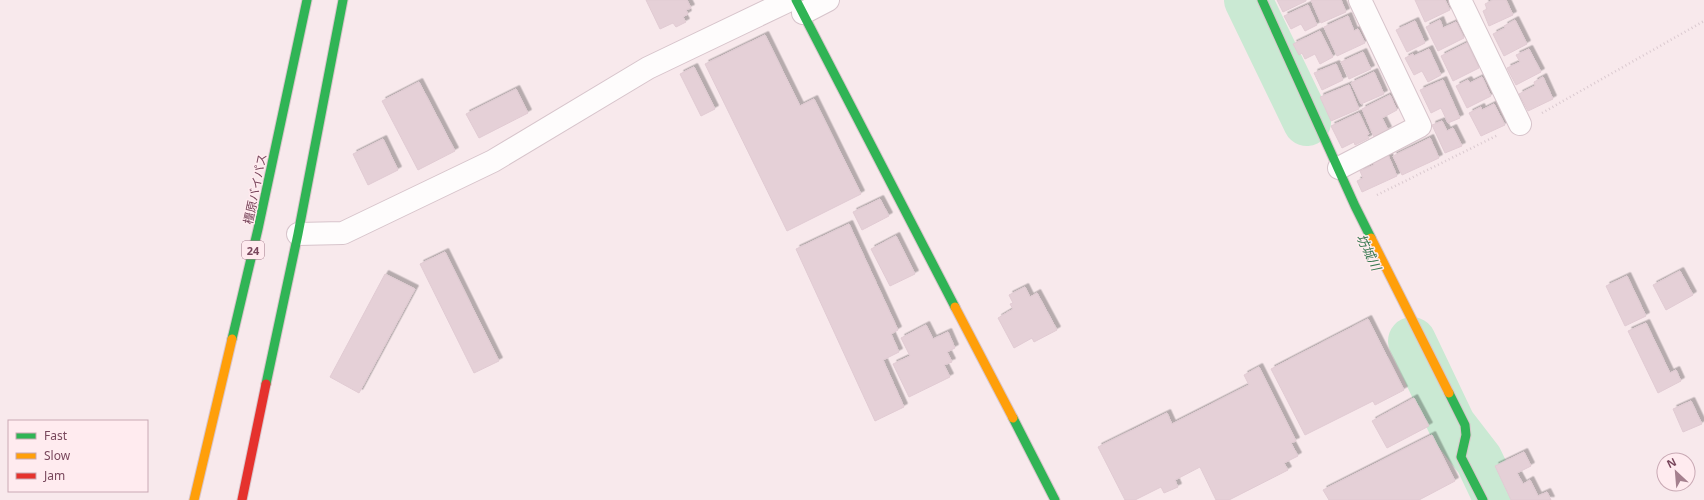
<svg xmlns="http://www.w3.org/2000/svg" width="1704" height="500" viewBox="0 0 1704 500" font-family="'Noto Sans','Noto Sans JP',sans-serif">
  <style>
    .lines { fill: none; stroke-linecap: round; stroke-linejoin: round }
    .river { stroke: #cae9d3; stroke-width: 48 }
    .building { fill: #e5d0d7; stroke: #e1cbd3; filter: url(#shadow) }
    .street-casing { stroke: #d7c4cb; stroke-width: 24 }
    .fast-casing { stroke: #d9c5cb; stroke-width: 11 }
    .slow-casing { stroke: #d9c5cb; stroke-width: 11 }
    .jam-casing { stroke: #d9c5cb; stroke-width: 11 }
    .path { stroke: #dac9cf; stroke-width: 2.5; stroke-dasharray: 1 3; stroke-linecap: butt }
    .street { stroke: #fefcfc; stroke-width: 22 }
    .fast { stroke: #30b455; stroke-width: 9 }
    .slow { stroke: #ff9f0a; stroke-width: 9 }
    .jam { stroke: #e5322d; stroke-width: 9 }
    .labels { text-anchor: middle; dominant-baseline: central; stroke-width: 3; stroke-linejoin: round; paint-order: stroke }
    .shield { fill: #ffebef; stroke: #a17888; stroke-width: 1 }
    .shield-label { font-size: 11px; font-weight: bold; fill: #79475c }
    .street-label { font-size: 12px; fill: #79475c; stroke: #ffebef }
    .water-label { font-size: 13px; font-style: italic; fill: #36784f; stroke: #ffebef }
  </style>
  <defs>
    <filter id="shadow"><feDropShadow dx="3.5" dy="-3.5" stdDeviation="0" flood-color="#0004"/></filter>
  </defs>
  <rect width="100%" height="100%" fill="#f8e9ec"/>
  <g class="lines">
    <path class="river" d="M 1248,0 L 1307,122
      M 1412,341 L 1452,425 L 1479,460 L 1498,500"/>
  </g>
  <path class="building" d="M 646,0 L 687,0 L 691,8 L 686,10 L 688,14 L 683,17 L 686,22 L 676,27 L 673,23 L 660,29 Z
    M 1277,0 L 1306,0 L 1306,1 L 1283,12 Z
    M 1311,0 L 1341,0 L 1346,12 L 1321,23 Z
    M 1415,0 L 1445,0 L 1450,10 L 1425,22 Z
    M 1493,0 L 1506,0 L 1513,15 L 1489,26 L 1483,11 L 1487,9 L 1485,4 Z
    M 1308,5 L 1317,25 L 1305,31 L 1301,24 L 1291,29 L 1284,16 Z
    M 1348,16 L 1354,31 L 1358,29 L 1365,43 L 1337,56 L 1324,27 Z
    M 1440,20 L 1443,28 L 1456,22 L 1464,38 L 1438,51 L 1426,27 Z
    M 1515,20 L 1527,44 L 1504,56 L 1493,34 L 1505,28 L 1504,26 Z
    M 1415,21 L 1425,43 L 1407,52 L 1396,30 Z
    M 1320,31 L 1333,57 L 1320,64 L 1315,54 L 1305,59 L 1302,53 L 1299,55 L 1293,44 Z
    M 765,35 L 800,106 L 814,99 L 861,194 L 787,231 L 705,64 Z
    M 1467,43 L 1479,68 L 1453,81 L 1441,56 Z
    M 1429,49 L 1441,75 L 1428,82 L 1422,71 L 1414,75 L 1405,58 L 1413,54 L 1414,56 Z
    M 1529,49 L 1541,72 L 1516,85 L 1507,68 L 1520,62 L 1516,55 Z
    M 1363,52 L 1371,69 L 1349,79 L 1341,62 Z
    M 1336,64 L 1343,80 L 1322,90 L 1314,73 Z
    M 694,67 L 715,109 L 701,116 L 680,74 Z
    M 1374,72 L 1384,94 L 1361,104 L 1351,83 Z
    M 1482,77 L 1491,96 L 1467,108 L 1456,86 L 1468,80 L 1470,83 Z
    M 1543,77 L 1553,99 L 1528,111 L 1519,94 L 1535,86 L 1534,82 Z
    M 1443,80 L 1460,118 L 1448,123 L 1441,108 L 1431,113 L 1420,90 Z
    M 419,82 L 455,151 L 418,170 L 382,101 Z
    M 1349,85 L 1359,109 L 1331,121 L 1320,97 Z
    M 516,89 L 528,113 L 479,138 L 466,114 Z
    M 1390,95 L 1397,110 L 1382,118 L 1388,130 L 1374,137 L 1362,109 Z
    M 1494,104 L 1505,125 L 1481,136 L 1469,113 L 1481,107 L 1482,110 Z
    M 1359,113 L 1369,134 L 1367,135 L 1369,138 L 1355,145 L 1354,142 L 1342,148 L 1331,126 Z
    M 1442,121 L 1447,131 L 1453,128 L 1462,146 L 1445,153 L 1432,125 Z
    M 1430,138 L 1439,158 L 1402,175 L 1393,156 Z
    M 383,139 L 398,170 L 368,185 L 353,154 Z
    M 1388,155 L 1397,176 L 1362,192 L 1357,181 L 1363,178 L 1360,171 L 1374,165 L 1373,162 Z
    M 880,199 L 889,216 L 862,230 L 853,212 Z
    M 849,224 L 898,330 L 891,334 L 899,352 L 883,360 L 904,407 L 875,421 L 796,249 Z
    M 896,236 L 915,274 L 890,286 L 871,249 Z
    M 445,252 L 499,361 L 474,373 L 420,264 Z
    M 1680,271 L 1693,295 L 1666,310 L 1653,285 Z
    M 385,274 L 415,289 L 359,393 L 330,377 Z
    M 1627,276 L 1646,316 L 1625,326 L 1606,286 Z
    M 1025,287 L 1030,297 L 1037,293 L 1057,330 L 1034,342 L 1032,338 L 1014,348 L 998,318 L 1013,309 L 1010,304 L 1013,303 L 1009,295 Z
    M 1368,319 L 1404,390 L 1375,405 L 1373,401 L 1305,435 L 1271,369 Z
    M 1646,323 L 1670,373 L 1676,370 L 1681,381 L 1658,393 L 1628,331 Z
    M 926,325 L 933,339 L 948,332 L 955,348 L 947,352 L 952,362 L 944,365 L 950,377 L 909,397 L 893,364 L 910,356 L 901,338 Z
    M 1259,367 L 1296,441 L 1291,443 L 1298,456 L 1284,463 L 1288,470 L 1229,500 L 1216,500 L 1200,467 L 1175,480 L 1178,487 L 1164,493 L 1161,487 L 1135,500 L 1125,500 L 1098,447 L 1167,413 L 1172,424 L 1249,385 L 1244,375 Z
    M 1414,398 L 1429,426 L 1387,448 L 1372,421 Z
    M 1691,401 L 1702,424 L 1683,432 L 1673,409 Z
    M 1432,435 L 1455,481 L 1419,500 L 1329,500 L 1323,490 Z
    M 1524,452 L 1531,466 L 1517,473 L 1523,484 L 1530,480 L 1538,496 L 1547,492 L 1551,500 L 1511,500 L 1495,466 Z"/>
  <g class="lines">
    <defs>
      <path id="street" d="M 1460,0 L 1520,124
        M 803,13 L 828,0
        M 1339,168 L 1420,126 L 1360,0
        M 298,234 L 343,233 L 493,161 L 648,68 L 790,0"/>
      <path id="fast" d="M 796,0 L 955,307
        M 1262,0 L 1355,206 L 1371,238
        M 232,339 L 258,229 L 307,0
        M 266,384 L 298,234 L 343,0
        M 1449,393 L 1465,425 L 1466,435 L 1461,457 L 1483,500
        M 1013,418 L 1055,500"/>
      <path id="slow" d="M 1371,238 L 1449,393
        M 955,307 L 1013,418
        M 194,500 L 232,339"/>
      <path id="jam" d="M 242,500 L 266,384"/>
    </defs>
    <use href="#street" class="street-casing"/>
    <use href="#fast" class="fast-casing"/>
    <use href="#slow" class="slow-casing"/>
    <use href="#jam" class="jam-casing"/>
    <path class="path" d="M 1542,113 L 1704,21
      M 1377,195 L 1498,135"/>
    <use href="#street" class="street"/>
    <use href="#fast" class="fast"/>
    <use href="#slow" class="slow"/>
    <use href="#jam" class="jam"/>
  </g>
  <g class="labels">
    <rect class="shield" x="242" y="241" width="22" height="18" rx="3"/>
    <g class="shield-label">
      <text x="253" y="250">24</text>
    </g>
    <g class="street-label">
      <text transform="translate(255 189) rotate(-78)">橿原バイパス</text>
    </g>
    <g class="water-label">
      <text transform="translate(1369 252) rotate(64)">坊城川</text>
    </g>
  </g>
  <rect x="8" y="420" width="140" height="72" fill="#ffebef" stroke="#c9a9b4"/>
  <rect x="16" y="433" width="20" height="6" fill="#30b455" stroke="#c9a9b4"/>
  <text x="44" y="440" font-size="12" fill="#79475c">Fast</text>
  <rect x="16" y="453" width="20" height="6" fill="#ff9f0a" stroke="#c9a9b4"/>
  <text x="44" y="460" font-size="12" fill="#79475c">Slow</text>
  <rect x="16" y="473" width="20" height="6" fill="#e5322d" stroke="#c9a9b4"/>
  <text x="44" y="480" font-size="12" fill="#79475c">Jam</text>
  <g transform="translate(1676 472) rotate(334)"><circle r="19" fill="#ffebef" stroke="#c9a9b4"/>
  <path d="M0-3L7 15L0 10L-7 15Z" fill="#a5808e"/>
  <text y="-6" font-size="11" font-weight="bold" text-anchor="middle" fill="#79475c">N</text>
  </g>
</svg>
